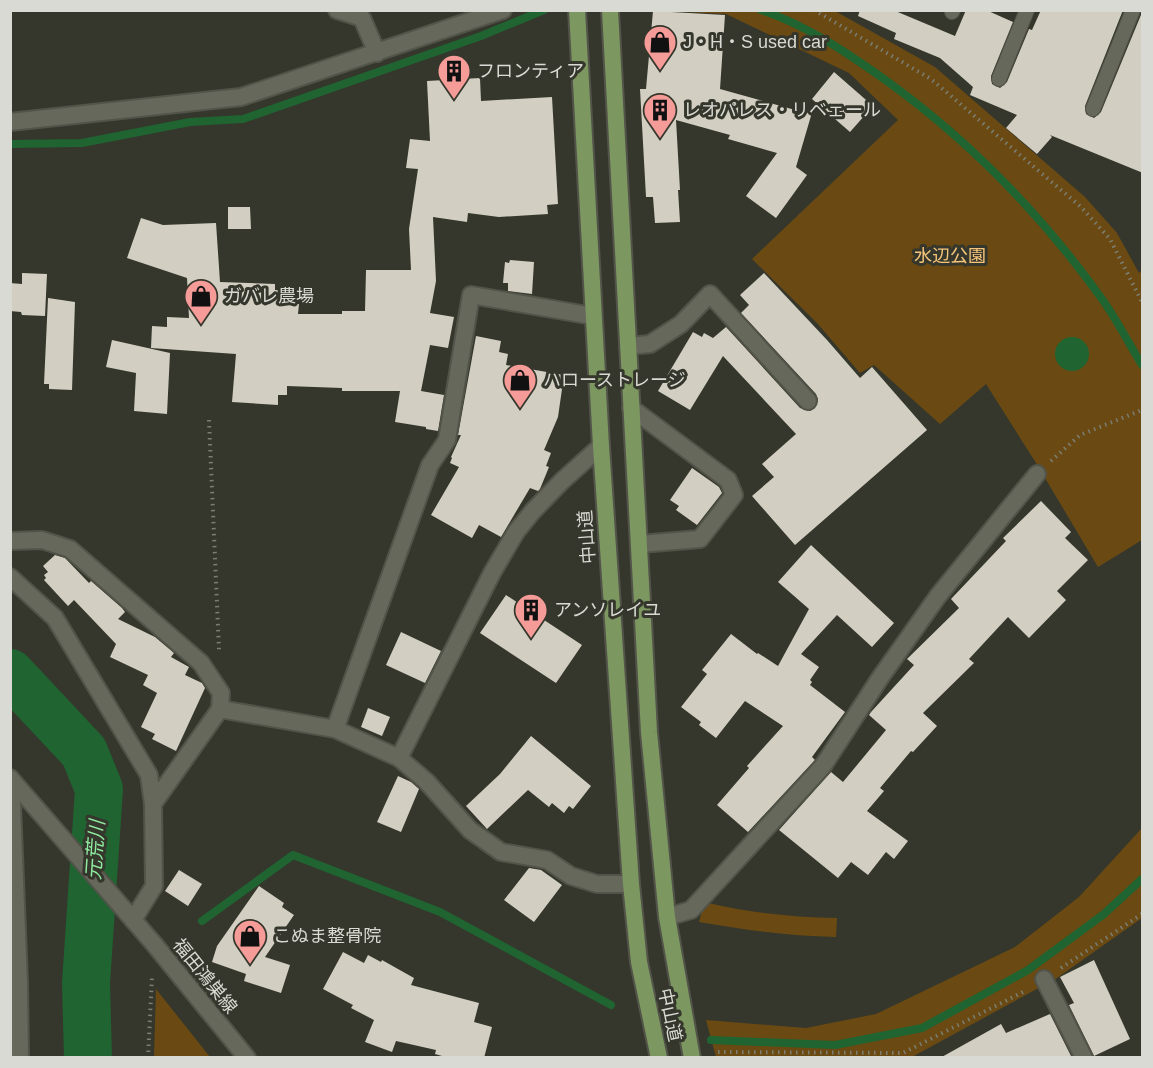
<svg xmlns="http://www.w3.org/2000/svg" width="1153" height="1068" viewBox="0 0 1153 1068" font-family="Arial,'Noto Sans JP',sans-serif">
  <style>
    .green { fill: #6a4a12 }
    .water { fill: #1f6431 }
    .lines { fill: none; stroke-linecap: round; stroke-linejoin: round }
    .stream { stroke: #1f6431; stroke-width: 8 }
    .river { stroke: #1f6431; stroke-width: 48 }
    .building { fill: #d2cfc2 }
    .service-casing { stroke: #525349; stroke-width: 16 }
    .minor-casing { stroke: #525349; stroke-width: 20 }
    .secondary-casing { stroke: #525349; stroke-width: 20 }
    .trunk-casing { stroke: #525349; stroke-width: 20 }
    .path { stroke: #7c7e74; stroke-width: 4; stroke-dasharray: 1.5 4.5; stroke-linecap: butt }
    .service { stroke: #66685c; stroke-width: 14 }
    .minor { stroke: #66685c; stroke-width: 16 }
    .secondary { stroke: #66685c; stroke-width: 16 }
    .trunk { stroke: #7c9760; stroke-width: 16 }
    .labels { text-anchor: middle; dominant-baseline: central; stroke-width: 6; stroke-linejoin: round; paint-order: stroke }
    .poi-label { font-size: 18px; fill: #d9dad3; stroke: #35372c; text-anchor: start }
    .park-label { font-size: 18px; fill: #f7c57a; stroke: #35372c }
    .street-label { font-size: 18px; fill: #d9dad3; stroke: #35372c }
    .water-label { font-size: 20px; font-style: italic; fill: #8fea9f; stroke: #35372c }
  </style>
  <rect width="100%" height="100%" fill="#35372c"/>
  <path class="green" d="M 667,11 L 835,11 L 935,67 L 1085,197 L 1117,233 L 1139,273 L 1142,270 L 1142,540 L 1098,567 L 1036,463 L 986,384 L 940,424 L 874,365 L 860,373 L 817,323 L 752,259 L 898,120 L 849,73 L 726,14 Z
    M 1142,828 L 1142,918 L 1057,978 L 912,1057 L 716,1057 L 706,1020 L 806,1028 L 876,1014 L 1015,947 L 1079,897 Z
    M 708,903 C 751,913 793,917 837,918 L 836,937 C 789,936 745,930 699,922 L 702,911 Z
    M 156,989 L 210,1057 L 154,1057 Z"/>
  <path class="water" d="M1055 354a17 17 0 1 1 34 0a17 17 0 1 1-34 0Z"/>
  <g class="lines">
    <path class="stream" d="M 761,10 C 806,25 846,52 884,79 C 969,140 1041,214 1102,299 C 1117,320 1129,344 1142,365
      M 10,144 L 82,143 L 190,122 L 243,119 L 481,36 L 544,10
      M 202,921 L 293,855 L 440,912 L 611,1005
      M 711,1040 L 835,1045 L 922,1028 L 1028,970 L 1104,914 L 1142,879"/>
    <path class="river" d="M 10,673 L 84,752 L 99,789 L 86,983 L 88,1058"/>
  </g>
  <path class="building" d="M 860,10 L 893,10 L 955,36 L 966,10 L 986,10 L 1013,22 L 991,76 L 992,84 L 1000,88 L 1007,82 L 1029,29 L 1032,30 L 1041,10 L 1123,10 L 1085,106 L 1086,114 L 1094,118 L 1101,112 L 1143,10 L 1143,173 L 1050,135 L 1052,137 L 1037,154 L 1006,128 L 1017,115 L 970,95 L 973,87 L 940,58 L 894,39 L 896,33 L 858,16 Z
    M 653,11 L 725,15 L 720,89 L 806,113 L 810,108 L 813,109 L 796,167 L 807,175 L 776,218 L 746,196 L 777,153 L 728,139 L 730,135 L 676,120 L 680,190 L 678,190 L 680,222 L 655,223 L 653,197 L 646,197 L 640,89 L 646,89 Z
    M 834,72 L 873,106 L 850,132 L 812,99 Z
    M 480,78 L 481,101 L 552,97 L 558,204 L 547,205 L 548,214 L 499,217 L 468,213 L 467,222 L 433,217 L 436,281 L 430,313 L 454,317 L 448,348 L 430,345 L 421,391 L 444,395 L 438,431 L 426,429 L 426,427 L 395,422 L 400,391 L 342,391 L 342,388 L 287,386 L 287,395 L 278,395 L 278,405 L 232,402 L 236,354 L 151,348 L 152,326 L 167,327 L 167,317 L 189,318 L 187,278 L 127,258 L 141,218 L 163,225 L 216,223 L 220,282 L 275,284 L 275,290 L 294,291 L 293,304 L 299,304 L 298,314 L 342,314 L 342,311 L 365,311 L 366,270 L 411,270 L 409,229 L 418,169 L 406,168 L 410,139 L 430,141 L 427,81 Z
    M 228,207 L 250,207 L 251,229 L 228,229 Z
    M 510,260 L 534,262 L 532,294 L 508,291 L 508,283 L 503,283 L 505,262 L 509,263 Z
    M 22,273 L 47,274 L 45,316 L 22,315 L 21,312 L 10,311 L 10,283 L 22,284 Z
    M 764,273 L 827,340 L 860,378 L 872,367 L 927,430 L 795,545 L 752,496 L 774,477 L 762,464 L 796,434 L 723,356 L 690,410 L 658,391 L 693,332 L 702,337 L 704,333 L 713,338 L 726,327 L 800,408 L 810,411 L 815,408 L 818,399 L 816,394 L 741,313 L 749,305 L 740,295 Z
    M 48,298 L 75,302 L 72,390 L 49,389 L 49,384 L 44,384 Z
    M 476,336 L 501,341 L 499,352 L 508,354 L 506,365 L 564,375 L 558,417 L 544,450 L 551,453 L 546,466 L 549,467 L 540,489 L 538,491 L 530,488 L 501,537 L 479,525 L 472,538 L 431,515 L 459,467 L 450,463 L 452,458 L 451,457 L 461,435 L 458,435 Z
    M 112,340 L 170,353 L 167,414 L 134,411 L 136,373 L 106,367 Z
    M 692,468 L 719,487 L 722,493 L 697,525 L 676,510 L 679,506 L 670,500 Z
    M 1041,501 L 1071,532 L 1065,538 L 1088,560 L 1057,591 L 1066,600 L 1029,638 L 1008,617 L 969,659 L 974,663 L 923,713 L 937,726 L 913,752 L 911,751 L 880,788 L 884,791 L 867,811 L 908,841 L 894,859 L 886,852 L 868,875 L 851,862 L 838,878 L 779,830 L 831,772 L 843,782 L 886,730 L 869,715 L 871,712 L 914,665 L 907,659 L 959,608 L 951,599 L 1006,541 L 1003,538 Z
    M 811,545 L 894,623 L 872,647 L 837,615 L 801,654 L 819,667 L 810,680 L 812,682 L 810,685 L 845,712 L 812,757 L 815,760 L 748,832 L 717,805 L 749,768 L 747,766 L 783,726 L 745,701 L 716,738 L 699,725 L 701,722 L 681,707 L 707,674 L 702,670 L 731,634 L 757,654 L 758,653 L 778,666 L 809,609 L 778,582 Z
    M 55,555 L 65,558 L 89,583 L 91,581 L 122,608 L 125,612 L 118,619 L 155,637 L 174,653 L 171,657 L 189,667 L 185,675 L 202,683 L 205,688 L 176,751 L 152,739 L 155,734 L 141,727 L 157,693 L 143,685 L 148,675 L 110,657 L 116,644 L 74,600 L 68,606 L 44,580 L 46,578 L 44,575 L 48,572 L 43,566 Z
    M 506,595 L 582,645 L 556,683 L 480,633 Z
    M 401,632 L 441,651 L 425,683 L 386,665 Z
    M 368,708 L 390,717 L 382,736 L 361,727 Z
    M 531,736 L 591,786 L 573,809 L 569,806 L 564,813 L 552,803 L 549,807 L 528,790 L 487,829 L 466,806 L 500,774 Z
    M 398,776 L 411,782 L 419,789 L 401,832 L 377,822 Z
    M 529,868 L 541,870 L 562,885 L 534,922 L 504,900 Z
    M 179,870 L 202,884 L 188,906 L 165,891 Z
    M 259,886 L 284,903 L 282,907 L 294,915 L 265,957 L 290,965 L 281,993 L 244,981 L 246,974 L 212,962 L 217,946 Z
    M 343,952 L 364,963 L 368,955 L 381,962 L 382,960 L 414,978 L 411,985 L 479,1003 L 474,1022 L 492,1027 L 484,1058 L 449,1058 L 435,1054 L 436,1050 L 396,1041 L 392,1052 L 365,1042 L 374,1020 L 351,1008 L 353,1005 L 323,989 Z
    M 1094,960 L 1130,1039 L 1094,1056 L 1069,1005 L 1074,1003 L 1060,977 Z
    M 1050,1014 L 1072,1058 L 940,1058 L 1001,1024 L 1006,1033 Z"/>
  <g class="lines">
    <defs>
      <path id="service" d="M 952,12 L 953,10
        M 999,79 L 1027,10
        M 1093,109 L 1133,10"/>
      <path id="minor" d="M 337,10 L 362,18 L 377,53
        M 10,122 L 241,97 L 503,10
        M 628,346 L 650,344 L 681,324 L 710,294 L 808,401
        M 631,408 L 728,480 L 734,495 L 700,539 L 640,544
        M 10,541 L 42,540 L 70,549 L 201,663 L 221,693 L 220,709 L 335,729 L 399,758 L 427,782 L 470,830 L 501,852 L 547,860 L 571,876 L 597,884 L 631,884
        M 10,577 L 55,618 L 149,775 L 153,804 L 154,886 L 133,920
        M 335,729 L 430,465 L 447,440 L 471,295 L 593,316
        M 399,758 L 492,573 L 516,532 L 533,511 L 562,481 L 601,446
        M 11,779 L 19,983 L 20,1058
        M 153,804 L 220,709
        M 667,917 L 691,910 L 823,766 L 880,678 L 938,596 L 1037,474
        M 1044,979 L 1084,1058"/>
      <path id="secondary" d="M 10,778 L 154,944 L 247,1058"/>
      <path id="trunk" d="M 577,10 L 601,446 L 631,884 L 639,962 L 659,1058
        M 610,10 L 649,732 L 667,917 L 692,1058"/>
    </defs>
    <use href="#service" class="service-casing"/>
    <use href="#minor" class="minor-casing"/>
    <use href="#secondary" class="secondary-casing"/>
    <use href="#trunk" class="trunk-casing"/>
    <path class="path" d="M 814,10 L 931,79 L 1081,207 L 1110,239 L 1142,302
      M 209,420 L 219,650
      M 1051,461 L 1080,435 L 1142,410
      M 1061,968 L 1142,914
      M 718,1052 L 903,1053 L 1027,990
      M 148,1058 L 152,977"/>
    <use href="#service" class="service"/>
    <use href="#minor" class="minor"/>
    <use href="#secondary" class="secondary"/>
    <use href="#trunk" class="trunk"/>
  </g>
  <defs>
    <symbol id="shop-pin" viewBox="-11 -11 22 30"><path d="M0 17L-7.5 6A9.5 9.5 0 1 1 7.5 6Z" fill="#f59b98" stroke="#35372c"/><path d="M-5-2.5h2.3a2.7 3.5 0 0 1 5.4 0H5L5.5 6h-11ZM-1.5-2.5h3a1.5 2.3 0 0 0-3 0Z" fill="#111"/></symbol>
    <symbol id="building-pin" viewBox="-11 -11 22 30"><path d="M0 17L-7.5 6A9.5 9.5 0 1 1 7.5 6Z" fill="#f59b98" stroke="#35372c"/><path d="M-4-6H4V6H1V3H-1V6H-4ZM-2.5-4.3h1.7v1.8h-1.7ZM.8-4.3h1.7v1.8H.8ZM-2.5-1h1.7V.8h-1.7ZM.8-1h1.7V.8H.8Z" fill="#111"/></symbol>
  </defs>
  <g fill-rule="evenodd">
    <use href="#shop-pin" x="641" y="23" width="38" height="52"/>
    <use href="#building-pin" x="435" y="52" width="38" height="52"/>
    <use href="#building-pin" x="641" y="91" width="38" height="52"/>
    <use href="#shop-pin" x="182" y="277" width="38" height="52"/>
    <use href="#shop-pin" x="501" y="361" width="38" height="52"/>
    <use href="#building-pin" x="512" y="591" width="38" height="52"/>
    <use href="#shop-pin" x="231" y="917" width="38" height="52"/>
  </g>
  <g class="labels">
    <g class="poi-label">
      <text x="683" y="42">J・H・S used car</text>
      <text x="477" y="71">フロンティア</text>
      <text x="683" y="110">レオパレス・リベェール</text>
      <text x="224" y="296">ガバレ農場</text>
      <text x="543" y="380">ハローストレージ</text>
      <text x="554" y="610">アンソレイユ</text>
      <text x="273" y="936">こぬま整骨院</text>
    </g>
    <g class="park-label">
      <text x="950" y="256">水辺公園</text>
    </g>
    <g class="street-label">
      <text transform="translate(587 537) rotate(-94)">中山道</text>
      <text transform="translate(205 976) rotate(51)">福田鴻巣線</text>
      <text transform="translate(670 1015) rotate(78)">中山道</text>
    </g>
    <g class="water-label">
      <text transform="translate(95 850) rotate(-86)">元荒川</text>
    </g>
  </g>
  <rect width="1153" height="1068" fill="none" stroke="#d9dad3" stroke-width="24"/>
</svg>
